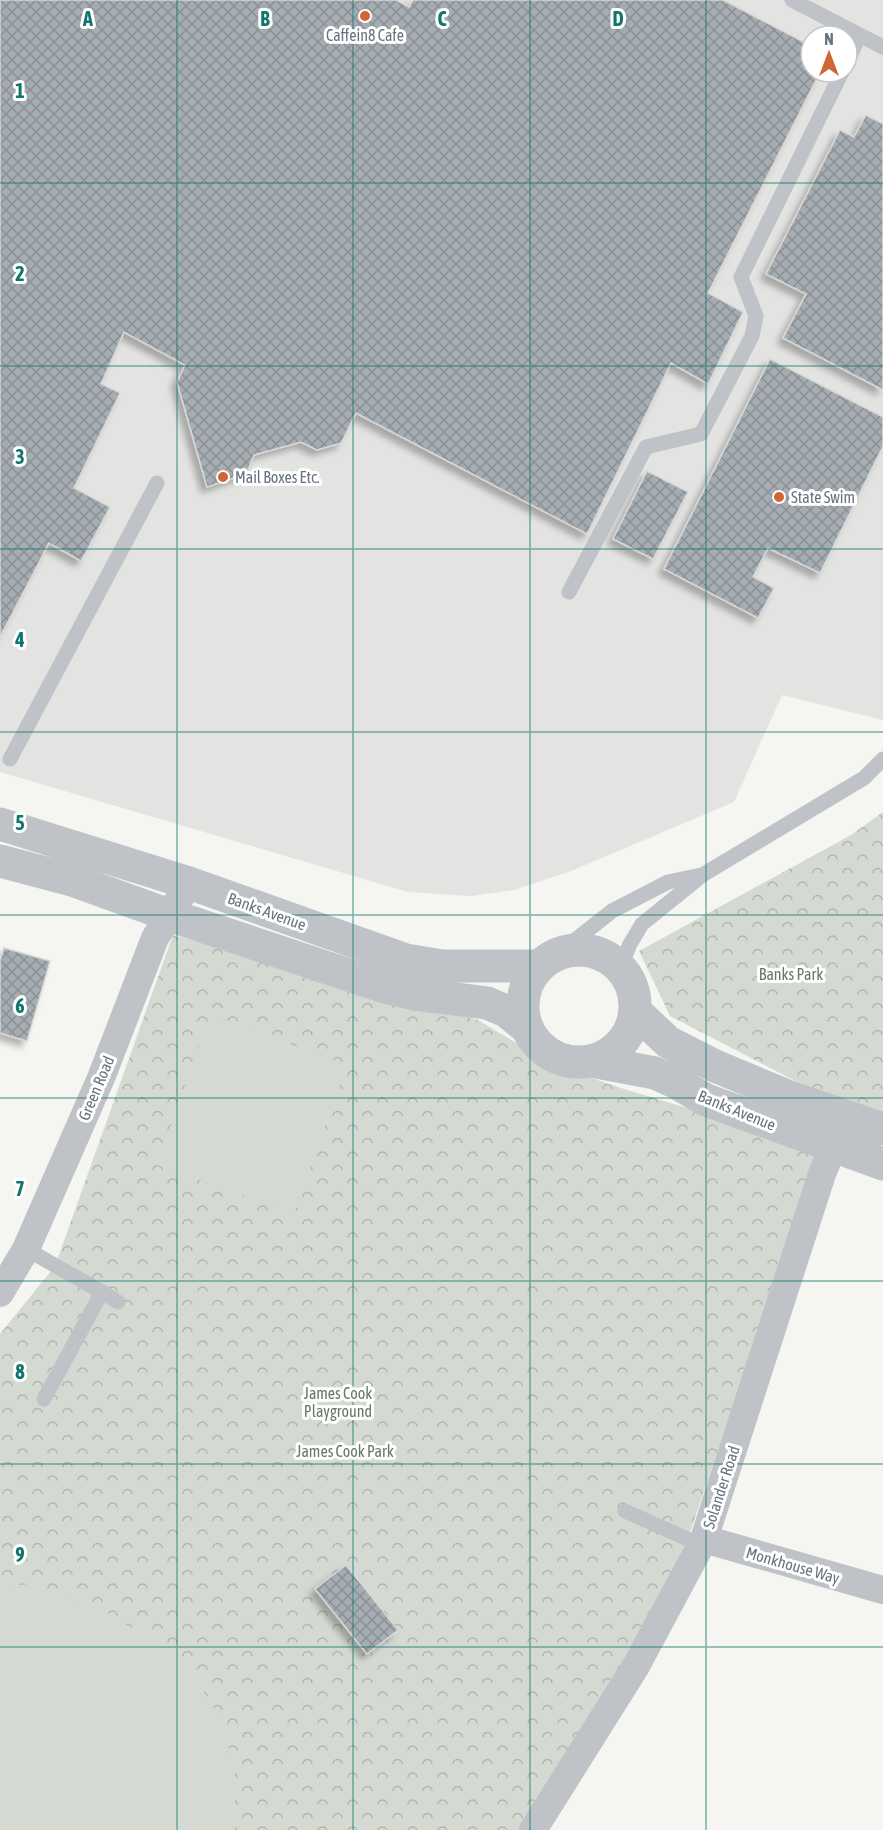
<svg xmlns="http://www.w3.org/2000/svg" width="883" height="1830" viewBox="0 0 883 1830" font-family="'Asap Condensed',sans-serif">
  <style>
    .built { fill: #e3e4e2; fill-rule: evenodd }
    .park { fill: url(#park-crowns) }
    .pitch { fill: #d4dad2 }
    .building { fill: url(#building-cross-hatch); stroke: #d6d7d5; stroke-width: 1.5; filter: url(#shadow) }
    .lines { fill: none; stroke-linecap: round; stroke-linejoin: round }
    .service { stroke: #bfc2c6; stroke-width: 15 }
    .minor { stroke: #bfc2c6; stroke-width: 28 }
    .tertiary { stroke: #bfc2c6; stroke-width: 33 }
    .grid { fill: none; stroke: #0f766e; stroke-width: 1.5; stroke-opacity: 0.55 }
    .poi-dot { fill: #d26536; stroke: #fff; stroke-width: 2 }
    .labels { text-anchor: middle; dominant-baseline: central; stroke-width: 6; stroke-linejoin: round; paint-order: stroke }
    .poi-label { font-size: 16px; fill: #677380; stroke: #fff; text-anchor: start }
    .street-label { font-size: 16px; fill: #677380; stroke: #fff }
    .park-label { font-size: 16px; fill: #687865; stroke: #fff }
    .grid-label { font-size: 20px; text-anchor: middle; font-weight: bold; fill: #0f766e; stroke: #fff; stroke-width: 6; stroke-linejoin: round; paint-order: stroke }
  </style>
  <defs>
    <pattern id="park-crowns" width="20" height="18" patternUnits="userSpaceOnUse" patternTransform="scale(1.5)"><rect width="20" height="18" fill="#d4dad2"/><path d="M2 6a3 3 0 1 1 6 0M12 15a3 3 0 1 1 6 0" fill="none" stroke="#b0b5b0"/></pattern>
    <pattern id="building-cross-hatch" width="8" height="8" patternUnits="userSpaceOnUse" patternTransform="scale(1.5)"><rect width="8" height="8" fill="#a5acb2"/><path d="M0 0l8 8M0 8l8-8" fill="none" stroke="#8a9096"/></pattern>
    <filter id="shadow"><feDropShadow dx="-5.5" dy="5.5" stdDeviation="3" flood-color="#0004"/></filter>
  </defs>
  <rect width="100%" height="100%" fill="#f5f5f2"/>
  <path class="built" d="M 0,0 L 883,0 L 883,720 L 782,695 L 734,802 L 571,871 L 514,890 L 471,896 L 408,892 L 0,772 ZM 811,36 L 847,36 L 847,72 L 811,72 Z"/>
  <path class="park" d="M 883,812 L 883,1122 L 853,1111 L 670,1016 L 639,951 L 851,835 Z
    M 173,935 L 478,1020 L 553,1065 L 624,1089 L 821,1148 L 687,1541 L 540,1819 L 530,1830 L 0,1830 L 0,1334 L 55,1266 Z"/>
  <path class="pitch" d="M 210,1014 L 347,1065 L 294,1214 L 157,1165 Z
    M 35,1584 L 106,1612 L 180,1657 L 213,1706 L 235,1765 L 235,1830 L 0,1830 L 0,1586 Z"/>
  <path class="building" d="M 0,0 L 396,0 L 409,7 L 413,0 L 723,0 L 811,46 L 811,72 L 820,72 L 708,293 L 743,312 L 708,384 L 671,363 L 587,534 L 356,413 L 341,443 L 317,450 L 301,442 L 254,455 L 246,474 L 207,487 L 177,382 L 185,365 L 124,332 L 101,384 L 120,393 L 74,488 L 110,507 L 81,561 L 49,543 L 0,637 Z
    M 866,115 L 883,124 L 883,390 L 783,338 L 806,294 L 766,274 L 840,130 L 854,137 Z
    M 770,359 L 883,417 L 883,446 L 820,573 L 768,548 L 753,577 L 774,588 L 758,618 L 664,569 Z
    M 647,471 L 688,492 L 653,559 L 613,539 Z
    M 4,948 L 50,961 L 27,1041 L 0,1033 L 0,961 Z
    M 346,1565 L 398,1630 L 367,1654 L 315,1589 Z"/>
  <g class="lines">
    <path class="service" d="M 792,0 L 883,47
      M 847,62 L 860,35
      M 569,592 L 646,447 L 701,434 L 752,336 L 756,316 L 741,277 L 842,72
      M 10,759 L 157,483
      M 555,956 L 612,911 L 668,882 L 701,875
      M 620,968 L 630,944 L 642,924 L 704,874 L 864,778 L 883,759
      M 26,1249 L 102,1292
      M 44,1399 L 102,1292 L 118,1302
      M 625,1511 L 701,1545"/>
    <path class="minor" d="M 0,1293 L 26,1249 L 101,1078 L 155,938 L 189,883
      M 704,1539 L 883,1590
      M 533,1830 L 636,1666 L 704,1539 L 822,1174 L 841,1127"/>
    <path class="tertiary" d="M 0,824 L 189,883 L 406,960 L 442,966 L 540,966
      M 0,861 L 72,880 L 169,915 L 385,987 L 414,994 L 487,1003 L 506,1011 L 527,1028
      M523 1006a56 56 0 1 1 112 0a56 56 0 1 1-112 0Z
      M 635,1011 L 668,1042 L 715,1066 L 787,1096 L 883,1129
      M 591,1061 L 655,1073 L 677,1083 L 706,1100 L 883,1164"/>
  </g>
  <path class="grid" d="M 177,0 L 177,1830M 353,0 L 353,1830M 530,0 L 530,1830M 706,0 L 706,1830M 0,183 L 883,183M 0,366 L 883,366M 0,549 L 883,549M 0,732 L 883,732M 0,915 L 883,915M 0,1098 L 883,1098M 0,1281 L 883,1281M 0,1464 L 883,1464M 0,1647 L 883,1647"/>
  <g class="poi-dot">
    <circle cx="365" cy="16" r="6"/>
    <circle cx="223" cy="477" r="6"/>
    <circle cx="779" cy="497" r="6"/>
  </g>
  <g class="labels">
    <g class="poi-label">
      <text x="365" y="35" text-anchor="middle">Caffein8 Cafe</text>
      <text x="235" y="477">Mail Boxes Etc.</text>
      <text x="791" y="497">State Swim</text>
    </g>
    <g class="street-label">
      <text transform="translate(267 911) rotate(20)">Banks Avenue</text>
      <text transform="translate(96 1088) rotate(-67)">Green Road</text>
      <text transform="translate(737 1110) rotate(22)">Banks Avenue</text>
      <text transform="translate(721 1487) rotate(-72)">Solander Road</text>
      <text transform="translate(793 1565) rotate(16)">Monkhouse Way</text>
    </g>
    <g class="park-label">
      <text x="791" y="974">Banks Park</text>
      <text x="338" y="1393">James Cook<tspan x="338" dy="18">Playground</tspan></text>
      <text x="345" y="1451">James Cook Park</text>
    </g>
  </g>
  <g class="grid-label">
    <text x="88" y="26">A</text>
    <text x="265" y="26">B</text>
    <text x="442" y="26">C</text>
    <text x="618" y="26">D</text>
    <text x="20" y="98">1</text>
    <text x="20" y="281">2</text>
    <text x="20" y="464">3</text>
    <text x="20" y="647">4</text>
    <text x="20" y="830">5</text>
    <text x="20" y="1013">6</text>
    <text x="20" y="1196">7</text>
    <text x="20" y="1379">8</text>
    <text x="20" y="1562">9</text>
  </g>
  <g transform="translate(829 54)"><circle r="28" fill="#ffffff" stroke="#c2c7cc" stroke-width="1.5"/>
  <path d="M0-4.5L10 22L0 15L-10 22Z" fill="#d26536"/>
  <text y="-9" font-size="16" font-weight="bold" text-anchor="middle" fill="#677380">N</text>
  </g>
</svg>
